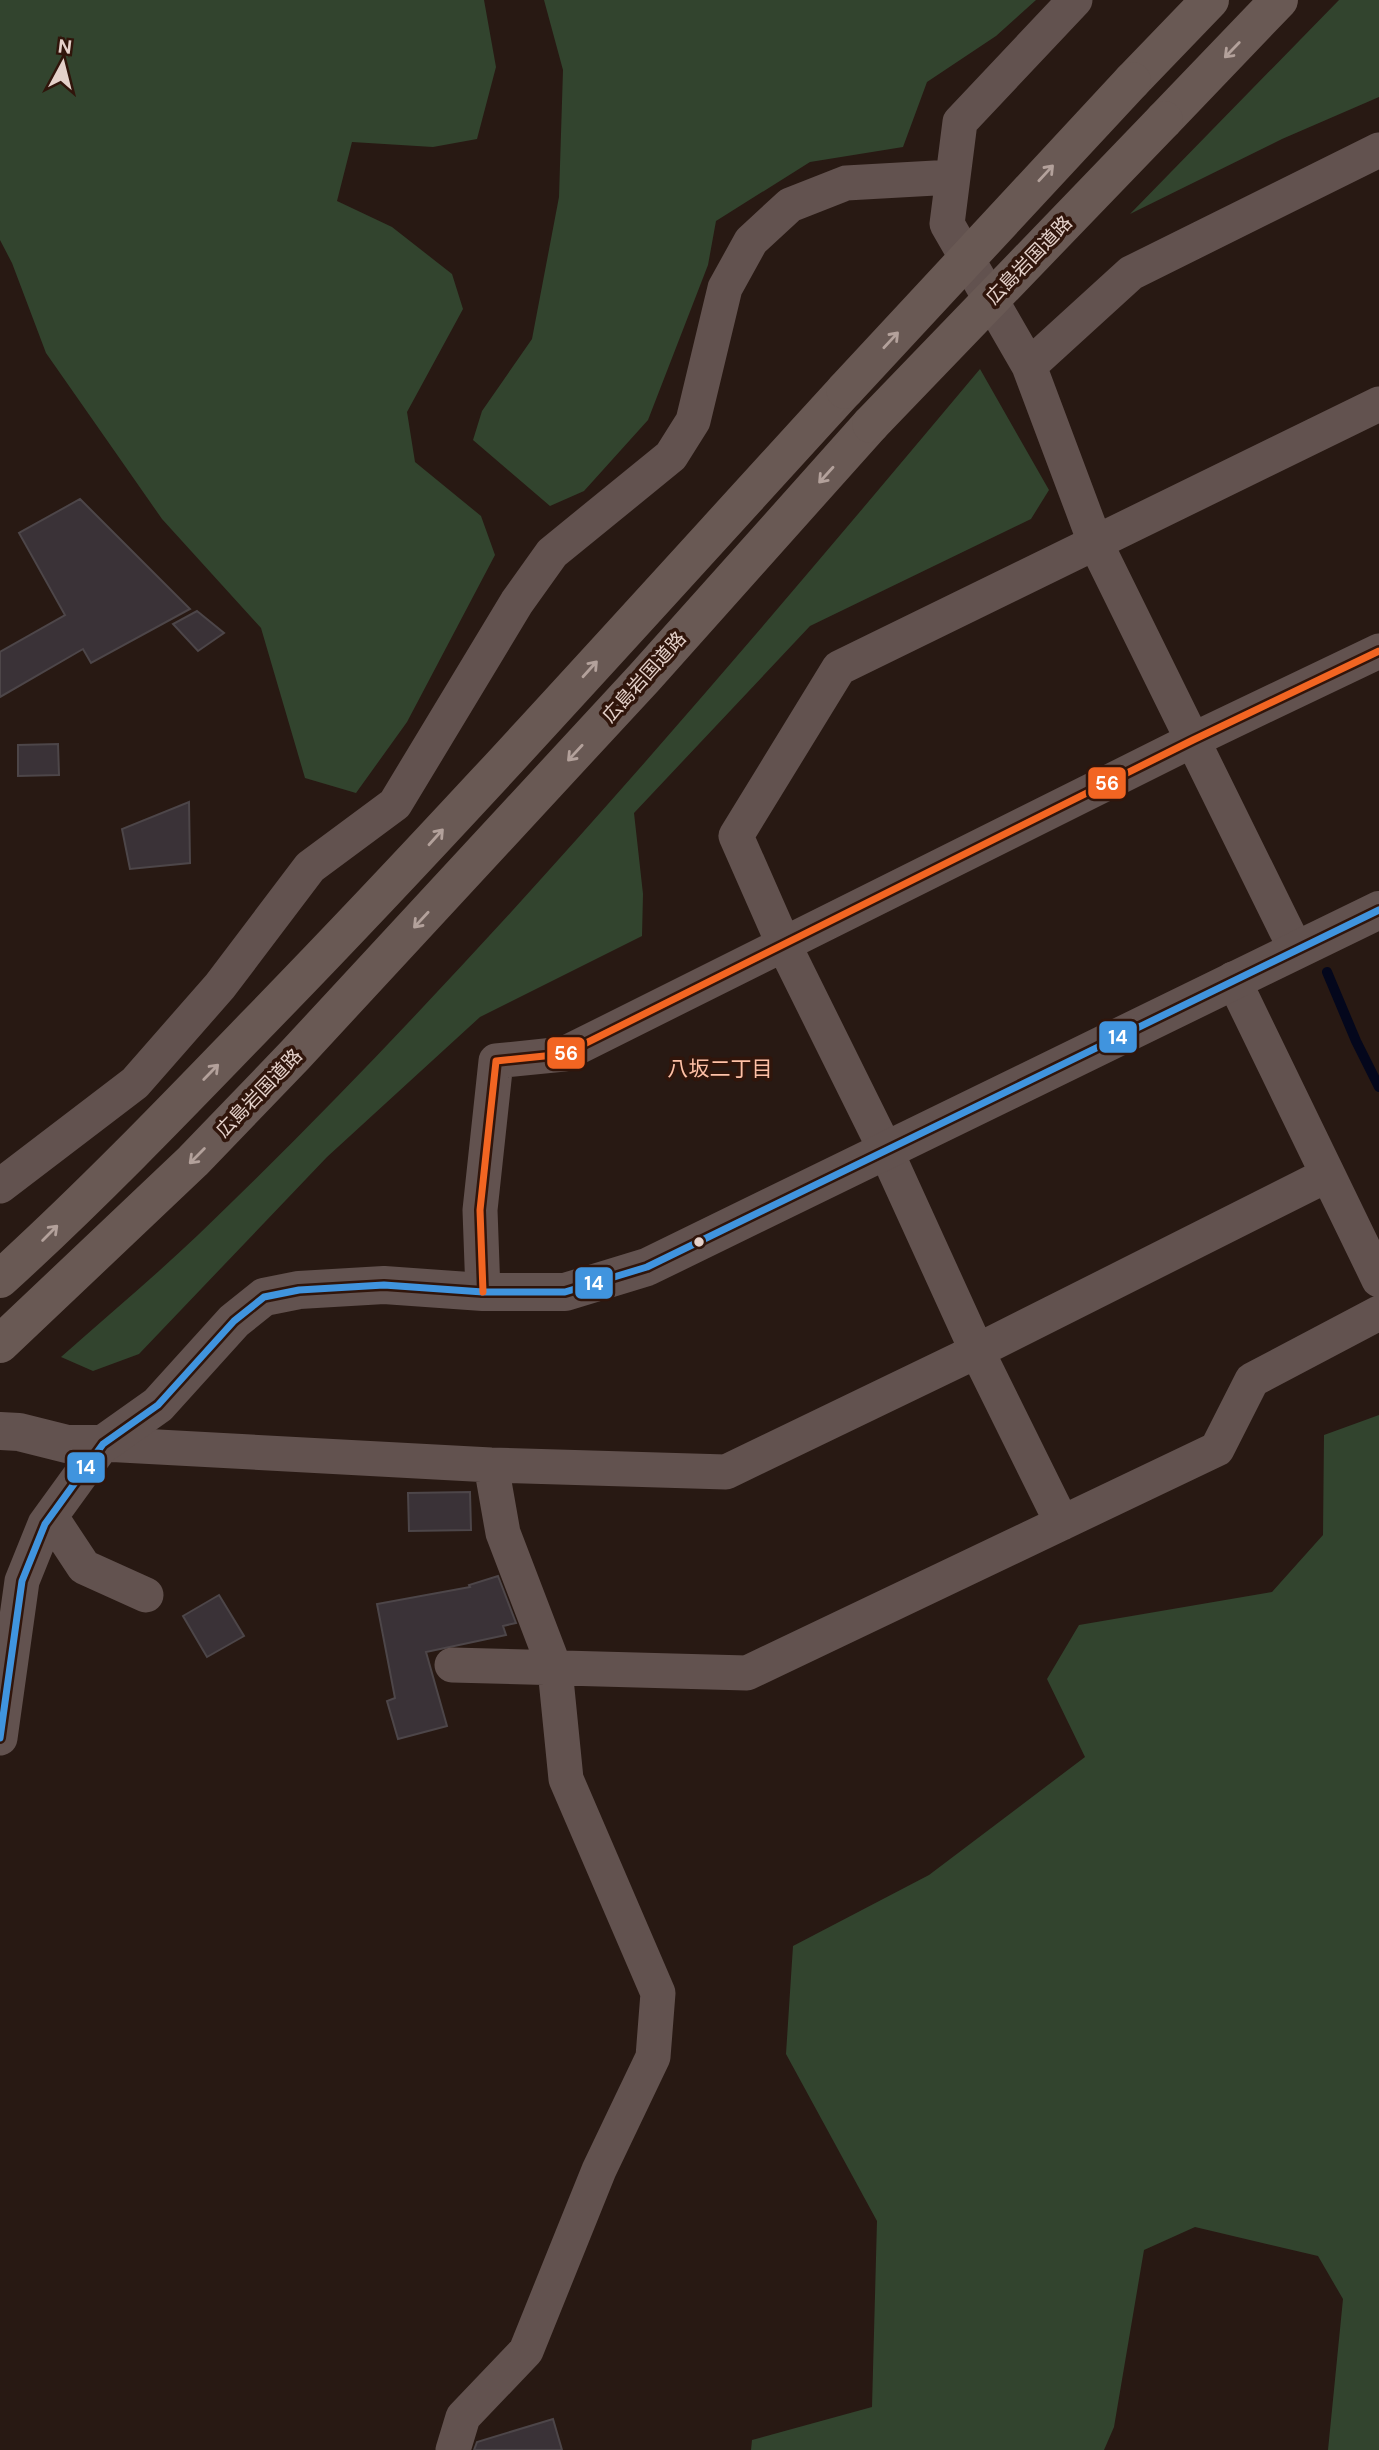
<svg xmlns="http://www.w3.org/2000/svg" width="1379" height="2450" viewBox="0 0 1379 2450" font-family="'DM Sans','Noto Sans JP',sans-serif">
  <style>
    .green { fill: #32442e }
    .lines { fill: none; stroke-linecap: round; stroke-linejoin: round }
    .stream { stroke: #04071c; stroke-width: 10 }
    .building { fill: #3a3237; stroke: #4d4649; stroke-width: 2 }
    .minor { stroke: #62524f; stroke-width: 35 }
    .tertiary { stroke: #62524f; stroke-width: 38 }
    .motorway { stroke: #695954; stroke-width: 38 }
    .motorway-bridge { stroke: #695954; stroke-width: 38 }
    .bus-1-casing { stroke: #30150b; stroke-width: 12 }
    .bus-2-casing { stroke: #30150b; stroke-width: 12 }
    .bus-1 { stroke: #4094de; stroke-width: 7 }
    .bus-2 { stroke: #f26522; stroke-width: 7 }
    .oneway { stroke: #b3a19b }
    .bus-dot { fill: #e4d1ca; stroke: #30150b; stroke-width: 2.5 }
    .labels { text-anchor: middle; dominant-baseline: central; stroke-width: 7; stroke-linejoin: round; paint-order: stroke }
    .street-label { font-size: 19px; fill: #e4d1ca; stroke: #30150b }
    .neighbourhood-label { font-size: 21px; fill: #fec0a6; stroke: #30150b }
    .line-badge { stroke: #30150b; stroke-width: 2.5 }
    .badge-label { font-size: 19px; text-anchor: middle; font-weight: bold; fill: #fff }
  </style>
  <rect width="100%" height="100%" fill="#281913"/>
  <path class="green" d="M 0,0 L 484,0 L 496,67 L 477,139 L 433,147 L 352,142 L 337,201 L 392,227 L 452,274 L 463,309 L 407,412 L 415,462 L 481,516 L 495,555 L 407,722 L 356,793 L 305,778 L 261,628 L 162,519 L 46,353 L 12,263 L 0,240 Z
    M 544,0 L 1036,0 L 996,36 L 927,82 L 903,147 L 810,162 L 716,221 L 708,265 L 648,420 L 584,491 L 550,506 L 473,440 L 482,411 L 532,339 L 559,197 L 563,70 Z
    M 1339,0 L 1379,0 L 1379,97 L 1282,139 L 1130,214 Z
    M 980,369 L 1049,490 L 1031,519 L 810,626 L 634,813 L 643,894 L 642,936 L 480,1017 L 327,1157 L 139,1354 L 93,1371 L 61,1357 C 106,1317 154,1277 198,1235 C 478,966 730,667 980,369 Z
    M 1379,1415 L 1379,2450 L 1328,2450 L 1343,2299 L 1318,2256 L 1195,2227 L 1144,2250 L 1114,2427 L 1104,2450 L 751,2450 L 752,2440 L 872,2407 L 877,2221 L 786,2054 L 793,1946 L 929,1875 L 1085,1757 L 1047,1679 L 1079,1625 L 1272,1592 L 1323,1535 L 1324,1435 Z"/>
  <g class="lines">
    <path class="stream" d="M 1327,972 L 1356,1041 L 1379,1087"/>
  </g>
  <path class="building" d="M 80,499 L 190,609 L 91,663 L 83,649 L 0,697 L 0,652 L 65,615 L 19,533 Z
    M 197,611 L 224,633 L 198,651 L 173,624 Z
    M 58,744 L 59,775 L 18,776 L 18,745 Z
    M 189,802 L 190,863 L 130,869 L 122,829 Z
    M 470,1492 L 471,1530 L 409,1531 L 408,1493 Z
    M 498,1576 L 516,1623 L 503,1626 L 506,1635 L 426,1652 L 447,1726 L 398,1739 L 387,1701 L 395,1698 L 377,1604 L 470,1587 L 469,1585 Z
    M 219,1595 L 244,1636 L 207,1657 L 183,1616 Z
    M 553,2419 L 562,2450 L 474,2450 L 477,2442 Z"/>
  <g class="lines">
    <path class="minor" d="M 1075,0 L 960,122 L 947,224 L 1029,366 L 1095,542 L 1296,950
      M 1029,366 L 1131,273 L 1379,150
      M 1233,979 L 1379,1280
      M 0,1186 L 135,1083 L 220,986 L 310,867 L 395,804 L 517,602 L 552,553 L 671,456 L 693,421 L 725,288 L 751,241 L 790,205 L 846,183 L 953,177
      M 483,1292 L 480,1210 L 496,1061 L 564,1054 L 1193,740 L 1379,651
      M 51,1517 L 84,1567 L 146,1595
      M 1062,1523 L 977,1351 L 885,1149 L 784,945 L 736,836 L 839,668 L 1379,404
      M 452,1665 L 747,1673 L 1217,1449 L 1252,1380 L 1379,1313
      M 0,1738 L 22,1581 L 45,1524 L 103,1444 L 491,1465 L 726,1472 L 977,1351 L 1327,1175
      M 453,2450 L 463,2417 L 526,2351 L 599,2170 L 653,2057 L 658,1993 L 566,1779 L 555,1669 L 503,1533 L 491,1465"/>
    <path class="tertiary" d="M 0,1431 L 19,1432 L 67,1444 L 103,1444 L 158,1405 L 234,1321 L 264,1297 L 299,1290 L 384,1285 L 483,1292 L 565,1292 L 647,1267 L 1379,910"/>
    <path class="motorway" d="M 1132,81 L 1210,0
      M 1164,120 L 1279,0
      M 0,1279 C 88,1199 171,1113 254,1027 C 456,820 649,604 845,390
      M 0,1344 L 193,1161 L 295,1055 L 644,678 L 871,424"/>
    <path class="motorway-bridge" d="M 845,390 L 1132,81
      M 871,424 L 1164,120"/>
    <defs>
      <path id="bus-1" d="M 0,1738 L 22,1581 L 45,1524 L 103,1444 L 158,1405 L 234,1321 L 264,1297 L 299,1290 L 384,1285 L 483,1292 L 565,1292 L 647,1267 L 1379,910"/>
      <path id="bus-2" d="M 483,1292 L 480,1210 L 496,1061 L 564,1054 L 1193,740 L 1379,651"/>
    </defs>
    <use href="#bus-1" class="bus-1-casing"/>
    <use href="#bus-2" class="bus-2-casing"/>
    <use href="#bus-1" class="bus-1"/>
    <use href="#bus-2" class="bus-2"/>
  </g>
  <defs><path id="oneway-shaft" d="M-6 0H5M1.5-3L5.5 0L1.5 3" fill="none" stroke-width="1.6" stroke-linecap="round" stroke-linejoin="round" transform="scale(1.75)"/></defs>
  <g class="oneway">
    <use href="#oneway-shaft" transform="translate(1232 50) rotate(134)"/>
    <use href="#oneway-shaft" transform="translate(1046 173) rotate(-47)"/>
    <use href="#oneway-shaft" transform="translate(891 340) rotate(-47)"/>
    <use href="#oneway-shaft" transform="translate(826 475) rotate(132)"/>
    <use href="#oneway-shaft" transform="translate(590 669) rotate(-48)"/>
    <use href="#oneway-shaft" transform="translate(575 753) rotate(133)"/>
    <use href="#oneway-shaft" transform="translate(436 837) rotate(-48)"/>
    <use href="#oneway-shaft" transform="translate(421 920) rotate(133)"/>
    <use href="#oneway-shaft" transform="translate(211 1072) rotate(-46)"/>
    <use href="#oneway-shaft" transform="translate(197 1156) rotate(135)"/>
    <use href="#oneway-shaft" transform="translate(50 1233) rotate(-45)"/>
  </g>
  <circle class="bus-dot" cx="699" cy="1242" r="6"/>
  <g class="labels">
    <g class="street-label">
      <text transform="translate(1029 260) rotate(-46)">広島岩国道路</text>
      <text transform="translate(644 677) rotate(-48)">広島岩国道路</text>
      <text transform="translate(259 1093) rotate(-46)">広島岩国道路</text>
    </g>
    <g class="neighbourhood-label">
      <text x="720" y="1069">八坂二丁目</text>
    </g>
  </g>
  <g class="line-badge">
    <rect x="1087" y="766" width="40" height="34" rx="7" fill="#f26522"/>
    <rect x="1098" y="1020" width="40" height="34" rx="7" fill="#4094de"/>
    <rect x="546" y="1036" width="40" height="34" rx="7" fill="#f26522"/>
    <rect x="574" y="1266" width="40" height="34" rx="7" fill="#4094de"/>
    <rect x="66" y="1451" width="40" height="33" rx="7" fill="#4094de"/>
  </g>
  <g class="badge-label">
    <text x="1107" y="790">56</text>
    <text x="1118" y="1044">14</text>
    <text x="566" y="1060">56</text>
    <text x="594" y="1290">14</text>
    <text x="86" y="1474">14</text>
  </g>
  <g transform="translate(63 63) rotate(7)" stroke="#30150b" stroke-width="5" paint-order="stroke">
  <path d="M0-5L12 26L0 18L-12 26Z" fill="#e4d1ca"/>
  <text y="-10" font-size="19" font-weight="bold" text-anchor="middle" fill="#e4d1ca">N</text>
  </g>
</svg>
